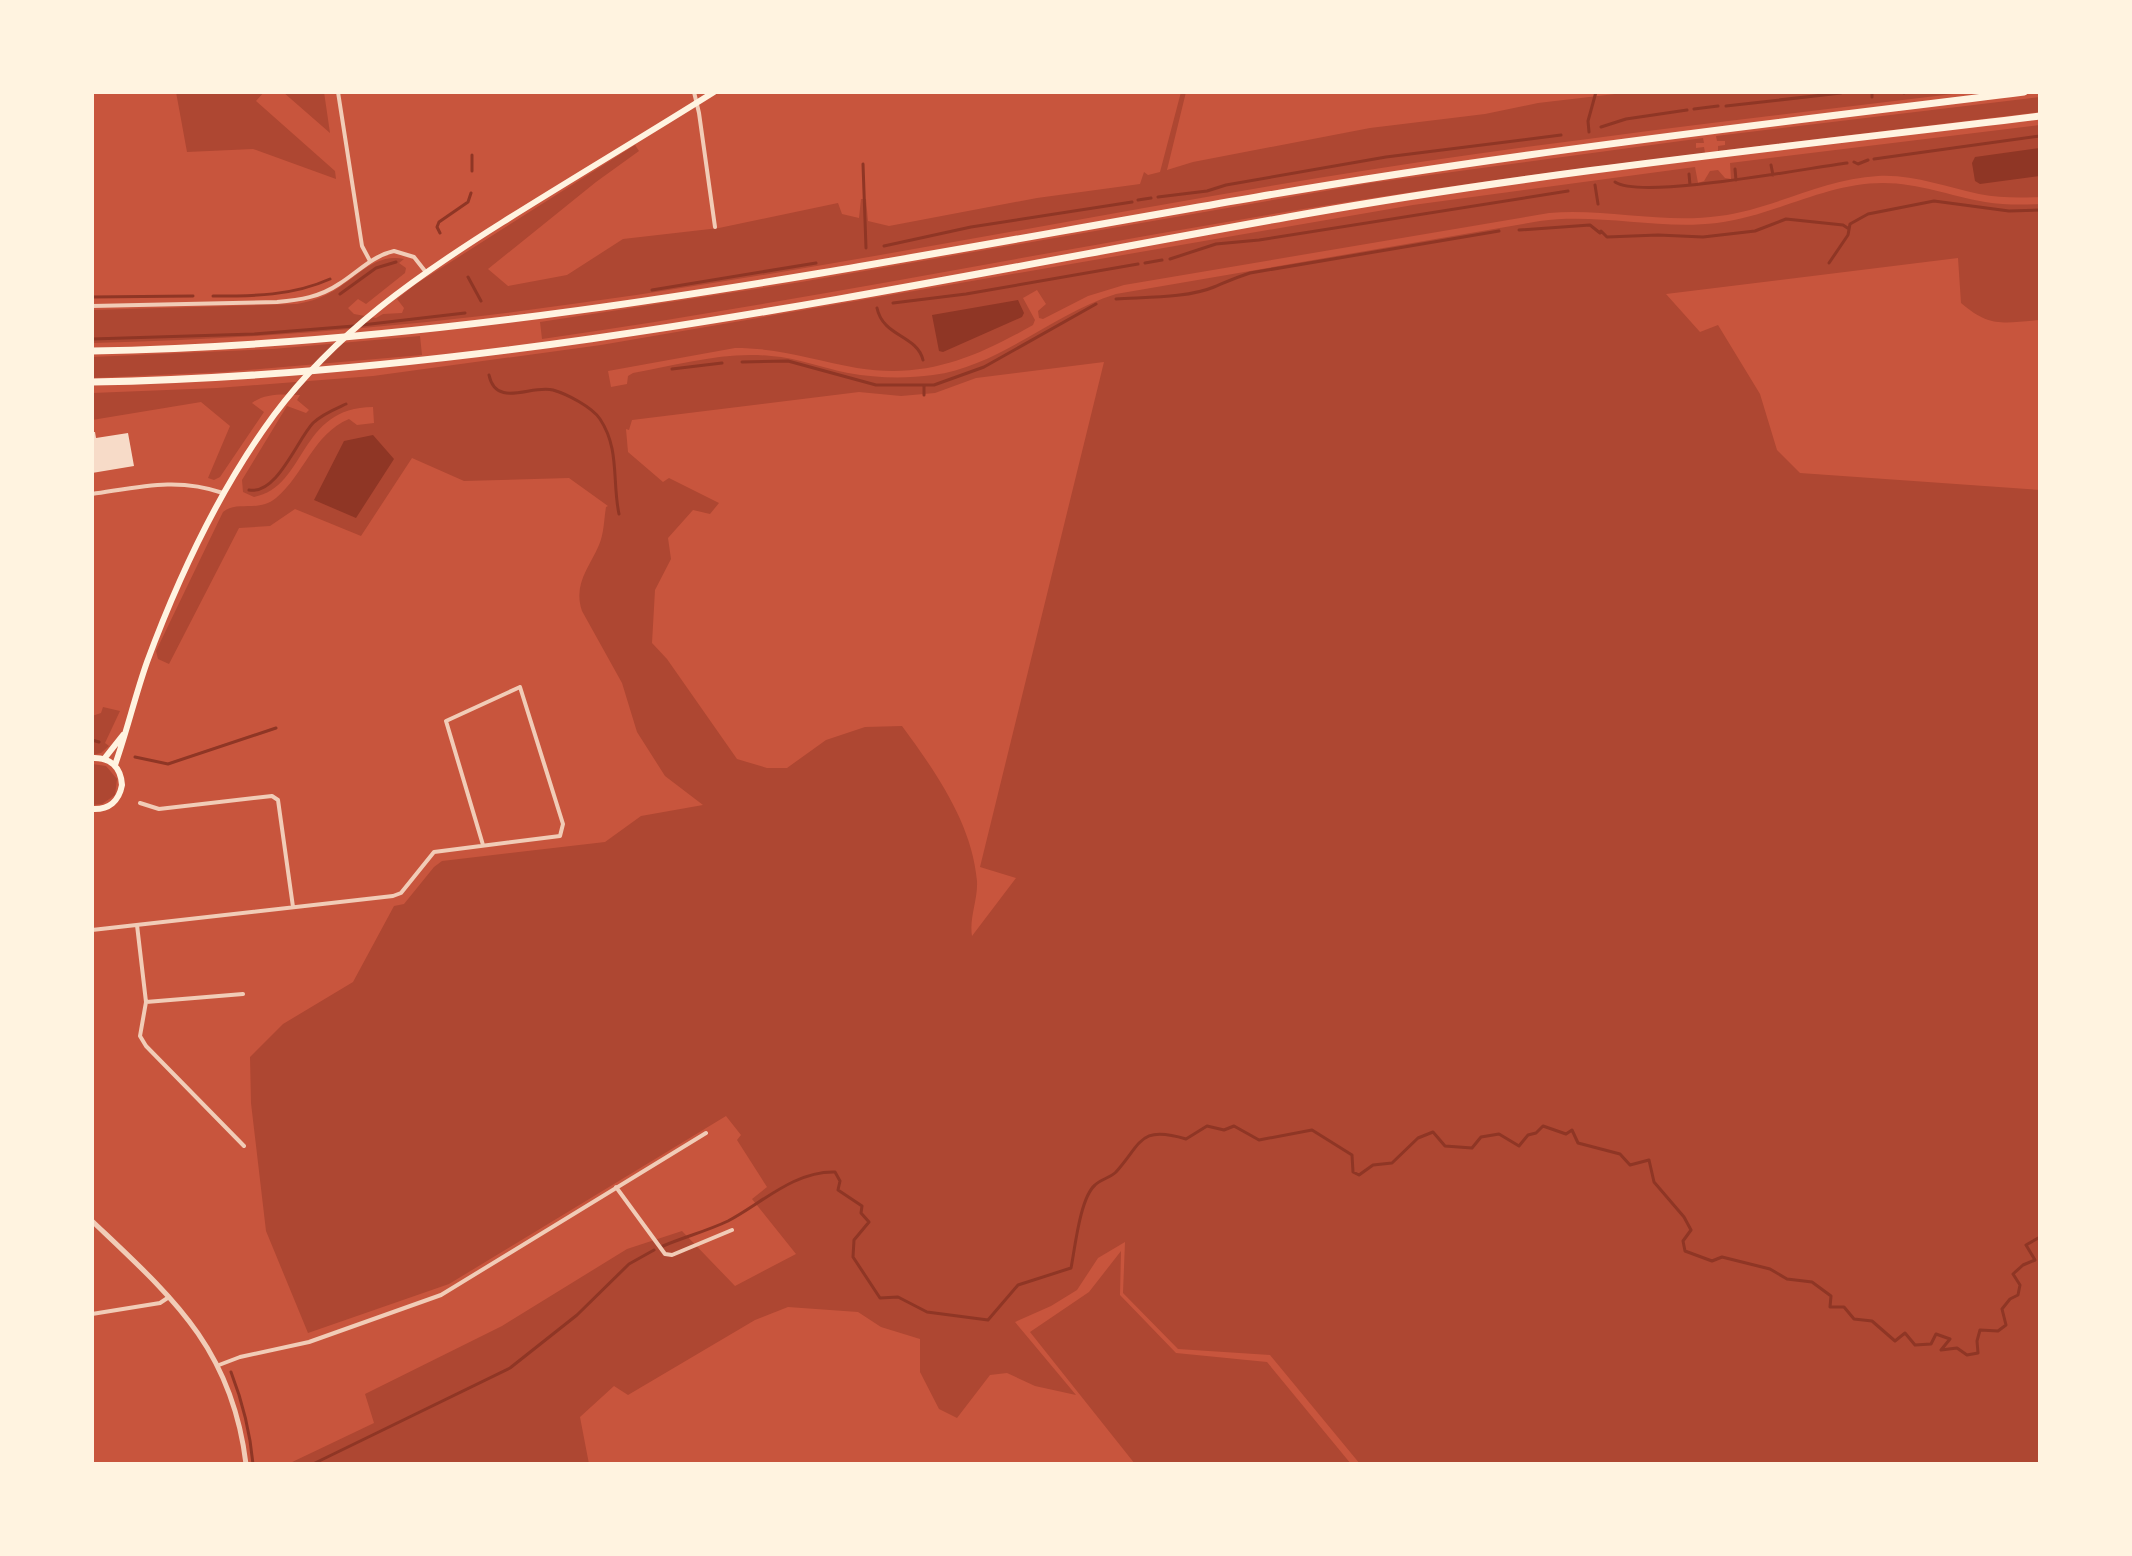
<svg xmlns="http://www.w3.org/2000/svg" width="2132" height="1556" viewBox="0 0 2132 1556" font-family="Bitter,serif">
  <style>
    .green { fill: #ae4732; fill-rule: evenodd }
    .water { fill: #8f3625 }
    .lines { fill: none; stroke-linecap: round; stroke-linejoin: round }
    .stream { stroke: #8f3625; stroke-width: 3 }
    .building { fill: #f7dbc8 }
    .minor { stroke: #f1ccb7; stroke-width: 4 }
    .tertiary { stroke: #f1ccb7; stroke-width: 5 }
    .secondary { stroke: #fff3e0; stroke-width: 6 }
    .motorway { stroke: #fff3e0; stroke-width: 7 }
  </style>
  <rect width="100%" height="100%" fill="#c8553d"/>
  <path class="green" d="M 176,92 L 264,92 L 256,101 L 335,171 L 336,179 L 253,149 L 187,152 Z
    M 283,92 L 324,92 L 330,133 Z
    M 1181,92 L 1186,92 L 1167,170 L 1193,162 L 1370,128 L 1485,114 L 1538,103 L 1632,92 L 1969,92 C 1752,118 1534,143 1318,178 C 1039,224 762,282 481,316 C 352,331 222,340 92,343 L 92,310 L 297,304 C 308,302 318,299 328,294 C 353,282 373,252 404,259 L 399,263 L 406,268 L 405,273 L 366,304 L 358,299 L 348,308 L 354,314 L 376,318 L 383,314 L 402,313 L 404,308 L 397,299 L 416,284 L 635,145 L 639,151 L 596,182 L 488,269 L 508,286 L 567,275 L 623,239 L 719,228 L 838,203 L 842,214 L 859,218 L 861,199 L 866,199 L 868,221 L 889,226 L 1037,198 L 1140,184 L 1144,172 L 1148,175 L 1160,172 Z
    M 2040,97 L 2040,112 L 1718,151 L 1718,146 L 1725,145 L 1725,141 L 1717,141 L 1716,136 Z
    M 2040,125 L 2040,197 C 2019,198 2000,198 1979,194 C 1945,187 1913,174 1878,176 C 1822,179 1774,209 1719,216 C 1663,224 1605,208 1549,213 L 1124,285 L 1088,296 L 1043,319 L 1039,318 L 1038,311 L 1046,304 L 1037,290 L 1023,298 L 1035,320 L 1033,325 C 975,358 926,379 857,368 C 813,360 781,348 735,348 L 608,371 L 611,387 L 627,384 L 628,376 L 633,373 C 678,365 725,351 771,356 C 798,358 823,368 848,373 C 876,378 905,379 933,375 C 1000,366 1052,314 1116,294 L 1540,221 C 1599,213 1658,230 1717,223 C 1774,216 1825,183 1883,183 C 1919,183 1950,196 1985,202 C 2003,205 2022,205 2040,204 L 2040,320 C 2004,323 1990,328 1961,303 L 1958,258 L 1666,294 L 1700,332 L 1718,325 L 1760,394 L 1777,450 L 1800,473 L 2040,490 L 2040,1464 L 1360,1464 L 1270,1355 L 1178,1349 L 1123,1293 L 1125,1242 L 1098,1258 L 1077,1290 L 1051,1306 L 1015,1322 L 1076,1395 L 1035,1386 L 1007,1373 L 990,1375 L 957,1418 L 939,1409 L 920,1372 L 920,1339 L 881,1327 L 858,1312 L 788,1307 L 755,1320 L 628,1395 L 614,1386 L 580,1417 L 589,1464 L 288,1464 L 374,1423 L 365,1394 L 502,1326 L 627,1249 L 682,1231 L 735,1286 L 796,1254 L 752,1199 L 767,1187 L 737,1140 L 741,1135 L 726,1116 L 449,1284 L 308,1333 L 266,1231 L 251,1103 L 250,1057 L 283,1024 L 353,982 L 394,906 L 404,904 L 434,867 L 442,861 L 605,842 L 641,816 L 703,805 L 665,776 L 637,732 L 622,683 L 582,611 C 573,584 589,568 599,545 C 604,534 604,519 606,507 L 608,506 L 569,478 L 464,481 L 412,458 L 361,536 L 295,509 L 270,526 L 239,528 L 169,664 L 158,659 L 156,651 L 223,512 C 238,500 258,513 276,498 C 304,475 313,434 349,419 L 357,425 L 374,423 L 373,407 C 298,407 307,487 254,497 L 243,492 L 242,480 L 287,406 L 306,413 L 309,410 L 297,400 L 300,395 C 283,394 265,393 252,403 L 264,412 L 220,477 L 214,480 L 208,478 L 230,426 L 201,402 L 92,420 L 92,393 L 217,388 L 373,376 L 601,345 L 1413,205 L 1695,167 L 1698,183 L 1704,181 L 1710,171 L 1718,170 L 1725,178 L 1731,179 L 1730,163 ZM 1104,362 L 980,867 L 1016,878 L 972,936 C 969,918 978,900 977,881 C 972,823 935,771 902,726 L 865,727 L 826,740 L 787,768 L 767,768 L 737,759 L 667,659 L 652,643 L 655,590 L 671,559 L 668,538 L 693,510 L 710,514 L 719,503 L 669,478 L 663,482 L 628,452 L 626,429 L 629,430 L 632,420 L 859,392 L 901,396 L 935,393 L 976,378 Z
    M 1703,138 L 1704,143 L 1696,143 L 1696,148 L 1704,147 L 1705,153 C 1579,168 1453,185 1328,205 C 1066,247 805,301 542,339 L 540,322 L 801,282 L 1371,183 Z
    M 420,336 L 422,355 L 224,372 L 92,378 L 92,357 L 273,349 Z
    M 103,707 L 120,711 L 105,743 L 109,746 L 101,753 L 92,755 L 92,716 L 101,713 Z
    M 92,764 L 106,766 L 117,779 L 115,795 L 102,804 L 92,805 Z
    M 1121,1251 L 1120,1295 L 1176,1353 L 1267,1362 L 1351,1464 L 1135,1464 L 1030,1332 L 1089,1292 Z"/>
  <path class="water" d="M 2040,148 L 2040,176 L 1980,184 L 1975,181 L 1972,163 L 1975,157 Z
    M 1018,300 L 1024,313 L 1022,317 L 943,352 L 939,351 L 932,315 Z
    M 373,435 L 394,459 L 356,518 L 314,500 L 344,441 Z"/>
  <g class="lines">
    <path class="stream" d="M 1872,92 L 1872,97
      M 1904,92 L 1904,93
      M 1726,106 L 1841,93
      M 1694,109 L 1718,106
      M 1601,127 L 1626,119 L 1687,110
      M 1589,132 L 1588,121 L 1596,92
      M 1874,159 L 2040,136
      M 1854,162 L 1858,164 L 1868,160
      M 863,164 L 866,248
      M 1771,165 L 1773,175
      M 1735,169 L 1736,180
      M 472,171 L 472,155
      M 1689,174 L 1690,185
      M 1615,182 C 1642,200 1807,168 1847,163
      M 1595,185 L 1598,204
      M 1158,197 L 1207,191 L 1226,185 L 1386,157 L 1561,135
      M 1138,200 L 1151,198
      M 1519,230 L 1590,225 L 1600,233
      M 1601,231 L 1607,237 L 1658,235 L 1703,237 L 1755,231 L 1786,219 L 1843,225 L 1849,229
      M 440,233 L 437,227 L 439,222 L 468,202 L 471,193
      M 884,246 L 971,227 L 1132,202
      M 1170,259 L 1216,244 L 1259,240 L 1568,191
      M 1145,263 L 1162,260
      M 1829,263 L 1848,235 L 1850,224 L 1868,214 L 1934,201 L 2009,211 L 2040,210
      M 468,277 L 481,301
      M 652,290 L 816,263
      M 340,294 L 376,268 L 396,262
      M 213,296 C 254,296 292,296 330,279
      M 92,297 L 193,296
      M 1116,299 C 1145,297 1188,298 1214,287 C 1226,282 1237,277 1250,273 L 1499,231
      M 893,303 L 966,294 L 1138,264
      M 877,308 C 883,337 917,335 923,360
      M 362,325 L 465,313
      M 92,339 L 254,334 L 354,326
      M 742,362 L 788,361 L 876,385 L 934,385 L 984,367 L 1096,304
      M 672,369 L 722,363
      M 489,375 C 496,409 532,384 553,390 C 567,394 592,407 600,419 C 620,449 612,482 619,514
      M 924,385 L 924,395
      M 249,490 C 277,495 297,440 313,423 C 322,414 335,409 346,404
      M 92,740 L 99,742
      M 135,757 L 168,764 L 276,728
      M 663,1246 C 684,1237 707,1231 728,1221 C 762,1203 794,1171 835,1172 L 840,1181 L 838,1190 L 862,1206 L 861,1213 L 869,1222 L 854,1240 L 853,1257 L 880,1298 L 898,1297 L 927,1312 L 988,1320 L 1018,1285 L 1071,1268 C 1075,1248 1080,1198 1095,1185 C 1101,1179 1110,1178 1116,1172 C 1142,1143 1139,1125 1186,1139 L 1207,1126 L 1224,1130 L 1234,1126 L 1259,1140 L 1312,1130 L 1352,1155 L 1353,1172 L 1359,1175 L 1373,1165 L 1392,1163 L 1418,1138 L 1433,1132 L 1445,1146 L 1472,1148 L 1481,1137 L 1499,1134 L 1519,1146 L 1528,1135 L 1536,1133 L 1543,1126 L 1566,1134 L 1572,1130 L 1578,1143 L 1620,1154 L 1630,1165 L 1649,1160 L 1654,1182 L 1684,1217 L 1691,1230 L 1683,1241 L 1685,1251 L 1712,1261 L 1722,1257 L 1770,1269 L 1787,1279 L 1812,1282 L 1831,1296 L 1830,1307 L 1844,1307 L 1854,1319 L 1872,1321 L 1895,1341 L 1905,1333 L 1915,1345 L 1931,1344 L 1936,1334 L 1950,1339 L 1941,1350 L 1957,1348 L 1967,1355 L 1978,1353 L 1977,1341 L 1980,1330 L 1998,1331 L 2006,1325 L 2002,1309 L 2010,1299 L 2018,1295 L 2020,1285 L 2013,1274 L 2023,1265 L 2035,1260 L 2026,1245 L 2040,1237
      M 231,1372 C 243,1403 250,1431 253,1464
      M 313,1464 L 510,1368 L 577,1315 L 629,1264 L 654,1250"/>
  </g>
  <path class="building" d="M 92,432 L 95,432 L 96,438 L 128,433 L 134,466 L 92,473 Z"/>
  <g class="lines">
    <path class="minor" d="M 338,92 L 362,246 L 370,261
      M 694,92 L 699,113 L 715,227
      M 92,306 L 277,302 C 300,300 320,297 339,284 C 358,272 372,256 394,251 L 414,257 L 425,271
      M 92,494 C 140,487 177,477 223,493
      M 140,803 L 159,809 L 272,796 L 278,800 L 293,907
      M 137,925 L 146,1002 L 140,1036 L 146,1046 L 244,1146
      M 92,930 L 393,896 L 401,893 L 434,852 L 560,836 L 563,824 L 520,687 L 446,721 L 483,845
      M 146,1002 L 243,994
      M 616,1187 L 665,1254 L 672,1255 L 732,1230
      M 92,1314 L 160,1303 L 169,1297
      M 219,1365 L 240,1357 L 309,1342 L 441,1295 L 706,1133"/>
    <path class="tertiary" d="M 92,1221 C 172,1297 232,1348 246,1464"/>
    <path class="secondary" d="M 92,758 C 110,757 121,767 122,785 C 119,801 109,810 92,809
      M 104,759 L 123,735
      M 115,765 C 127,731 135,696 147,662 C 178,578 221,487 274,415 C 336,332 417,276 503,222 C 573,178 644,136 714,92"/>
    <path class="motorway" d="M 92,351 C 485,344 870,263 1257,197 C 1511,153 1768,124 2024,92
      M 92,382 C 501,375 904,285 1305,214 C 1548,171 1795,146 2040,116"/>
  </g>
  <rect width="2132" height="1556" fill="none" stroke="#fff3e0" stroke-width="188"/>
</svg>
